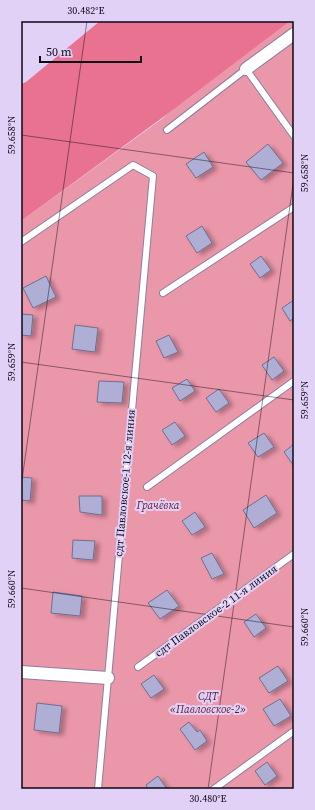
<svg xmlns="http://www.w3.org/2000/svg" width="315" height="810" viewBox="0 0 315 810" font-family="'Source Serif 4',serif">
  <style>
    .green { fill: #eb97aa }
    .forest { fill: #e87290 }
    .building { fill: #afafd5; stroke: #6f6e91; filter: url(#shadow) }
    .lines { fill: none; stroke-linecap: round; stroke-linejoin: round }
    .service-casing { stroke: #8e7ea1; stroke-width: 8 }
    .minor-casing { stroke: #8e7ea1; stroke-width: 14 }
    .service { stroke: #fff; stroke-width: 6 }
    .minor { stroke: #fff; stroke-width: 12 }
    .ticks { fill: none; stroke: #0e0915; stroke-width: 1; stroke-opacity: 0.45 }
    .labels { text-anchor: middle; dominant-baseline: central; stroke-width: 4; stroke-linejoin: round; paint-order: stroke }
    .street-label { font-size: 11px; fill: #0e0915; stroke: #e2d1f7 }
    .park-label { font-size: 11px; font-style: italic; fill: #631931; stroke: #e2d1f7 }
    .neatline { fill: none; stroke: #0e0915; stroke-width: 1.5 }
    .ticks-label { font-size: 10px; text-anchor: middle; fill: #0e0915 }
  </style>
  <defs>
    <filter id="shadow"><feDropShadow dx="4.5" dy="2.5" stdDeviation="2" flood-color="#0004"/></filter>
  </defs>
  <rect width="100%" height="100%" fill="#e2d1f7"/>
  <path class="green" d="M 268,21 L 294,21 L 294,789 L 21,789 L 21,221 L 162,119 Z"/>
  <path class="forest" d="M 100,21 L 290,21 L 166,115 L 21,221 L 21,84 L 26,82 Z"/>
  <path class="building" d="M 268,144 L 283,163 L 261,180 L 246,162 Z
    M 204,152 L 213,167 L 196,178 L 186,164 Z
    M 202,226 L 212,243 L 197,253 L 186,236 Z
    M 261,256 L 271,270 L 260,278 L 250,264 Z
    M 46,276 L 56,297 L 33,308 L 23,288 Z
    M 294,300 L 294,318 L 290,321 L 282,308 Z
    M 21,314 L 33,315 L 31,336 L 21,335 Z
    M 75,325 L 98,328 L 95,352 L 72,349 Z
    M 169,335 L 178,352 L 164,358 L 156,341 Z
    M 274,357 L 284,371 L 272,380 L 262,365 Z
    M 187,379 L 195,391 L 180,401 L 172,388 Z
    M 99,381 L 124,382 L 122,403 L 97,402 Z
    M 219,389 L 229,403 L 216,412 L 206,398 Z
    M 175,422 L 185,436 L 172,445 L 162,430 Z
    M 264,433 L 274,447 L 258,457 L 248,443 Z
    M 294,444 L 294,466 L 284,452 Z
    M 21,477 L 32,478 L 30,501 L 21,500 Z
    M 266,495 L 277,513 L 254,528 L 243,510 Z
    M 79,496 L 102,496 L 102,515 L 80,512 Z
    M 195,512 L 205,527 L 192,535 L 182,521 Z
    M 73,540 L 95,541 L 93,560 L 72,558 Z
    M 212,553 L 224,574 L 212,579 L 201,558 Z
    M 167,590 L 179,606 L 160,619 L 148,603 Z
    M 53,592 L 82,596 L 80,616 L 51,613 Z
    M 256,614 L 266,628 L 254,637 L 244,622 Z
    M 278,666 L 288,681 L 269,693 L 259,678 Z
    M 154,675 L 164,689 L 151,698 L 141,684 Z
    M 280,699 L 291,716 L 274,726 L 263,709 Z
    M 37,703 L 62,706 L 59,733 L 34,730 Z
    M 189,722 L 197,732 L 200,730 L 207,741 L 195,750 L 180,729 Z
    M 267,762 L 277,776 L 265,785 L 255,771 Z
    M 158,776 L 167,789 L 148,789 L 146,785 Z"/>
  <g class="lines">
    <defs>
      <path id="service" d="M 167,130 L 246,69 L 294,136
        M 21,242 L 133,165 L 153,176 L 98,789
        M 163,293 L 294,207
        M 147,487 L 294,381
        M 138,667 L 294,554
        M 214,789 L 294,731"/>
      <path id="minor" d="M 246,69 L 294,34
        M 21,672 L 108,678"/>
    </defs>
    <use href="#service" class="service-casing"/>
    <use href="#minor" class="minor-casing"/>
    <use href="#service" class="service"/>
    <use href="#minor" class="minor"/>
  </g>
  <path class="ticks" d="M 21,135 L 294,173M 21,362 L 294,400M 21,487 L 87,21M 21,588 L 294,627M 208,789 L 294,177"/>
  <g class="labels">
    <g class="street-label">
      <text transform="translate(125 483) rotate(-85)">сдт Павловское-1 12-я линия</text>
      <text transform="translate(216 611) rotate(-36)">сдт Павловское-2 11-я линия</text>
    </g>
    <g class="park-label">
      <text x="158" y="505">Грачёвка</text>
      <text x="208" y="696">СДТ<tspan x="208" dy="13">«Павловское-2»</tspan></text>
    </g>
  </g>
  <rect width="315" height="810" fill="none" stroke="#e2d1f7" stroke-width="44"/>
  <path d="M40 56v6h101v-6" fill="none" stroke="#0e0915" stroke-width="2"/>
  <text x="46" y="56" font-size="12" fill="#0e0915" stroke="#e2d1f7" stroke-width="3" paint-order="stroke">50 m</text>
  <rect x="22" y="22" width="271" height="766" class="neatline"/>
  <g class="ticks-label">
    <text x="86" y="14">30.482°E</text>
    <text transform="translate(11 135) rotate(-90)" y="4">59.658°N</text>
    <text transform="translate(304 173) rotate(-90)" y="4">59.658°N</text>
    <text transform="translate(11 362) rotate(-90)" y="4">59.659°N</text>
    <text transform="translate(304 400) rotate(-90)" y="4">59.659°N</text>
    <text transform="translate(11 589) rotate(-90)" y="4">59.660°N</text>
    <text transform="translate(304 627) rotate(-90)" y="4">59.660°N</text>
    <text x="208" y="802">30.480°E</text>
  </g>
</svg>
